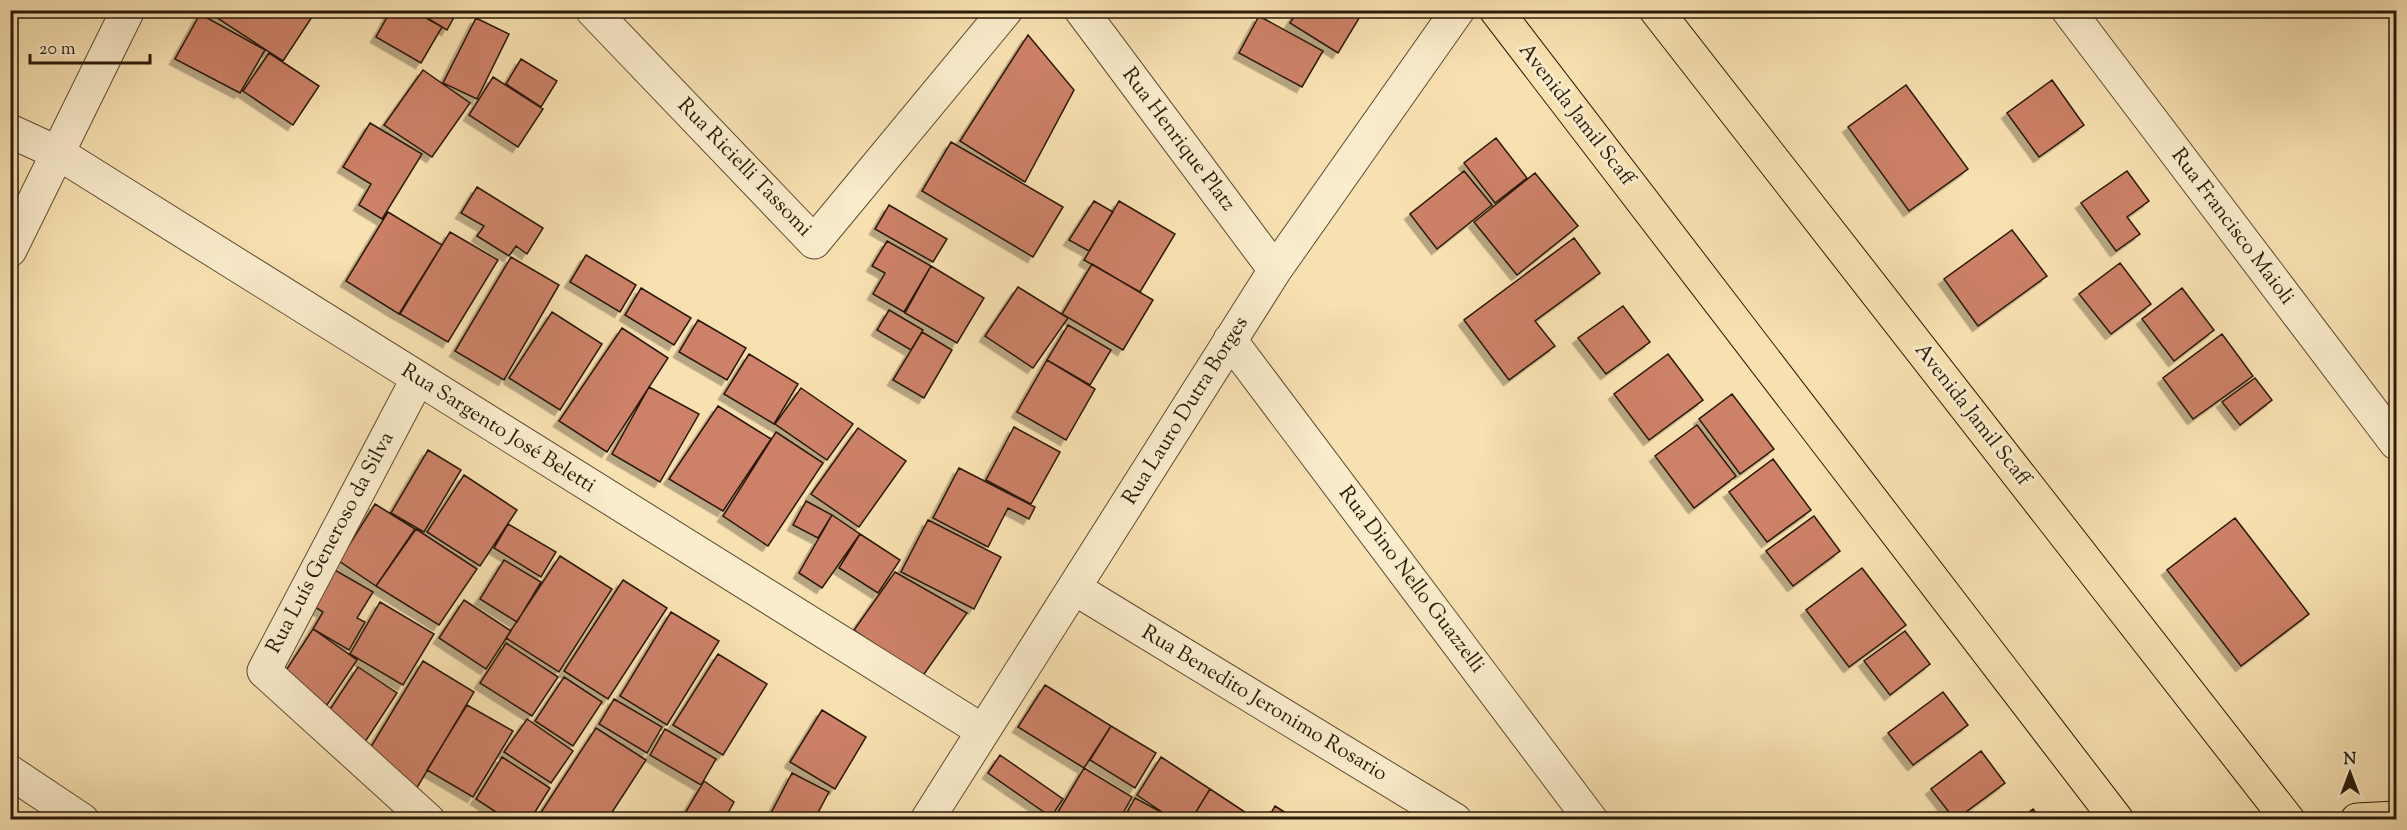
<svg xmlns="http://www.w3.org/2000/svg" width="2407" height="830" viewBox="0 0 2407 830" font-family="'Sorts Mill Goudy',serif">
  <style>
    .building { fill: #cd8167; stroke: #2a1909; stroke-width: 1.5; filter: url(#shadow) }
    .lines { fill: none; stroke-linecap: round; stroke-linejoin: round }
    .minor-casing { stroke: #5e4b33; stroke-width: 35 }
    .major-casing { stroke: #2a1909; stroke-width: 35 }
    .minor { stroke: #faeccc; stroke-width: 33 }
    .major { stroke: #f8e1b1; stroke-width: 33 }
    .labels { text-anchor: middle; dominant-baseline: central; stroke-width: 6; stroke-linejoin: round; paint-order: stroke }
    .street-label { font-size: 21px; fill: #2a1909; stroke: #faeccc }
  </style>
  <defs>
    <filter id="shadow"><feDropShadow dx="-5.5" dy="5.5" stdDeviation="0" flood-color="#0004"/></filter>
  </defs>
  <rect width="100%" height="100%" fill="#f8e1b1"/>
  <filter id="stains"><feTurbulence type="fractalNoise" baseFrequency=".00333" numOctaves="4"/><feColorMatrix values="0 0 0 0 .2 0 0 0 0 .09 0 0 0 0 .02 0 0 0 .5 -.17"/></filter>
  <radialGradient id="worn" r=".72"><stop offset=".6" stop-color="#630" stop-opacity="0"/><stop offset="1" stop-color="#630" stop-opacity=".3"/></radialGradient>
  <path class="building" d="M 205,10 L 301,10 L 312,17 L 283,61 Z
    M 391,10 L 412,10 L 442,27 L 421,63 L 376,37 Z
    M 414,10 L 458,10 L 447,30 Z
    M 1298,10 L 1364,10 L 1338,53 L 1290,23 Z
    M 200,14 L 265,50 L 240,93 L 175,59 Z
    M 1259,16 L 1323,51 L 1302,87 L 1239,53 Z
    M 476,18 L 509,34 L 477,99 L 443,83 Z
    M 1028,35 L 1074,90 L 1025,182 L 960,141 Z
    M 269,53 L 319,86 L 293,125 L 243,91 Z
    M 521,59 L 557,81 L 541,107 L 506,84 Z
    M 423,70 L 470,103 L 432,157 L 384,125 Z
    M 493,77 L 543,109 L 518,147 L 469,115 Z
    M 2052,80 L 2084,125 L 2039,157 L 2007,113 Z
    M 1906,85 L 1968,169 L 1909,211 L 1848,127 Z
    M 370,123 L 422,154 L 382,219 L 359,205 L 371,184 L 343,167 Z
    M 1496,138 L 1527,178 L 1495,203 L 1464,163 Z
    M 951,142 L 1063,207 L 1033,257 L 922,191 Z
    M 1464,171 L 1492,205 L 1437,249 L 1410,214 Z
    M 2127,171 L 2149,201 L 2127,217 L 2140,234 L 2116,251 L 2081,203 Z
    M 1535,173 L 1578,226 L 1517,275 L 1474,222 Z
    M 477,187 L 543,228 L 527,254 L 516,246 L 509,256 L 477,236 L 484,226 L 461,213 Z
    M 1094,201 L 1113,212 L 1089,251 L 1069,240 Z
    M 1119,201 L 1175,234 L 1140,292 L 1084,260 Z
    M 889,205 L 947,239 L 933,262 L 875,229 Z
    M 388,212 L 442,245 L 399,314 L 346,281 Z
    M 2012,230 L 2047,276 L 1978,326 L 1944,279 Z
    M 450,232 L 498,260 L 448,342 L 400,314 Z
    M 1574,238 L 1600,273 L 1535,321 L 1555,346 L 1509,380 L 1464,320 Z
    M 887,241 L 931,266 L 904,312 L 873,294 L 885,273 L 872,266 Z
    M 586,255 L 636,285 L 620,312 L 570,282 Z
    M 511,257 L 559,285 L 504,380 L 455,351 Z
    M 2120,263 L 2151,304 L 2111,334 L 2079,294 Z
    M 1092,264 L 1153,300 L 1123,350 L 1062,314 Z
    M 931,266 L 984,298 L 957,343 L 905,313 Z
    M 1018,287 L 1068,318 L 1033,368 L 985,336 Z
    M 641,288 L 691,318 L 674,345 L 625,315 Z
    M 2182,288 L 2214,330 L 2174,361 L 2142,319 Z
    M 1623,306 L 1650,342 L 1606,374 L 1578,338 Z
    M 889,310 L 923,330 L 911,350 L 877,330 Z
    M 552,312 L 602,344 L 560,410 L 509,378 Z
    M 698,320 L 746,348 L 727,380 L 679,352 Z
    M 1068,325 L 1111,350 L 1090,385 L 1047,360 Z
    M 622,328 L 668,358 L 607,452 L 559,421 Z
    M 922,332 L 952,350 L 924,398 L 893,380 Z
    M 2222,334 L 2253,376 L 2193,419 L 2163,378 Z
    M 749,354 L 798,384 L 774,424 L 724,394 Z
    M 1668,354 L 1703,400 L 1649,440 L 1614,394 Z
    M 1047,360 L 1095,389 L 1066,440 L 1017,412 Z
    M 2255,378 L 2272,400 L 2240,425 L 2222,402 Z
    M 649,387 L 699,414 L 660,482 L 612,454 Z
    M 801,388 L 853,424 L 827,460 L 775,424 Z
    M 1732,394 L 1774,449 L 1740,474 L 1699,419 Z
    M 718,406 L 771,439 L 723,511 L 669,479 Z
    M 1697,425 L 1736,476 L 1694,508 L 1655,456 Z
    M 1014,427 L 1060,452 L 1031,504 L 986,480 Z
    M 858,428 L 906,461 L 859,527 L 811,494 Z
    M 776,432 L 823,463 L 768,546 L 723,516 Z
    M 428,450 L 461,470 L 424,532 L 391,513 Z
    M 1773,459 L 1811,510 L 1767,542 L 1729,492 Z
    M 959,468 L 1035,507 L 1029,519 L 1008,508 L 988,547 L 933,518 Z
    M 464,475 L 517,510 L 480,566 L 427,532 Z
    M 806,501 L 832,515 L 818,538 L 793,525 Z
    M 375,504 L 415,529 L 376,586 L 339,561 Z
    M 832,515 L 860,534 L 822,588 L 799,573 Z
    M 1814,516 L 1840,551 L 1793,586 L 1766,551 Z
    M 2235,518 L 2309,614 L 2241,666 L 2167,570 Z
    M 928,520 L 1001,557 L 974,609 L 901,572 Z
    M 508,524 L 556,552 L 541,577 L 494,548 Z
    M 416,529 L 477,569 L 439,625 L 376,586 Z
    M 860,534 L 900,560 L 878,593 L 839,568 Z
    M 560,556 L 612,589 L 559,672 L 506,638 Z
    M 504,560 L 541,582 L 517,622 L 480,599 Z
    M 328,566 L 373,592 L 357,618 L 365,622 L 349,650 L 313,629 L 323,612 L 307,602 Z
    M 1862,568 L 1906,625 L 1849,667 L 1806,610 Z
    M 895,572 L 967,613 L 922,677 L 854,630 Z
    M 623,580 L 667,608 L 608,699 L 564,671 Z
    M 464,600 L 511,631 L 486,669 L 439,638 Z
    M 380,602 L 434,634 L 403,685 L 350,654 Z
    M 671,612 L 719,641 L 667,725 L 620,696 Z
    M 313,629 L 357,660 L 327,705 L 283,675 Z
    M 1905,631 L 1930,664 L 1890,695 L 1864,661 Z
    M 506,643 L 558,677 L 532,716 L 480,683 Z
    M 718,654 L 767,684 L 723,755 L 673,725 Z
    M 423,661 L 474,692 L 415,791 L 363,760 Z
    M 358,667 L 397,693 L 363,745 L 323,720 Z
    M 564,677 L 602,702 L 573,746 L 535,721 Z
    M 1045,685 L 1111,726 L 1084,768 L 1018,727 Z
    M 1943,692 L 1968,725 L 1913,765 L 1888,733 Z
    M 614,699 L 662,727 L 647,753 L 599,724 Z
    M 467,705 L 513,731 L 473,797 L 427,770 Z
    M 822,710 L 866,737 L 835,789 L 790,762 Z
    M 527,719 L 573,751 L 551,783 L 504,752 Z
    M 1111,726 L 1156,753 L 1135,788 L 1090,760 Z
    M 596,728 L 646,760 L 607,820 L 536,820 Z
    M 665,729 L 716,759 L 701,785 L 650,755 Z
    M 1981,751 L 2005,783 L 1955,820 L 1931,789 Z
    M 1000,755 L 1063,799 L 1051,817 L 988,773 Z
    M 502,757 L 550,788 L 530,820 L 508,820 L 476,799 Z
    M 1161,757 L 1210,789 L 1191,820 L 1174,820 L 1137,795 Z
    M 1084,768 L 1132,797 L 1119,820 L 1060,820 L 1055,817 Z
    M 792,773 L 829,792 L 814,820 L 784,820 L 771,813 Z
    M 704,781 L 734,802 L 724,820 L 681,820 Z
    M 1210,789 L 1257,820 L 1191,820 Z
    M 1135,798 L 1172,818 L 1171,820 L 1132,820 L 1125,816 Z
    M 1275,806 L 1297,820 L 1267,820 Z
    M 2033,809 L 2041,820 L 2019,820 Z"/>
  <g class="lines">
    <defs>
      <path id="minor" d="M 592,10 L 814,242 L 1006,10
        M 1081,10 L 1275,270
        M 2068,10 L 2396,443
        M 10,131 L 58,153 L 983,731
        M 10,250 L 128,10
        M 1230,340 L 1591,820
        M 418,378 L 264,671 L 428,820
        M 1074,588 L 1455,820
        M 10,772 L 82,820
        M 927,820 L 1275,270 L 1458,10"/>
      <path id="major" d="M 1496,10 L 2117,820
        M 1656,10 L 2288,820
        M 2357,820 L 2396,818"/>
    </defs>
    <use href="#minor" class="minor-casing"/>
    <use href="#major" class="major-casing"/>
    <use href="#minor" class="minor"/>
    <use href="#major" class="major"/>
  </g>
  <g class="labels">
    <g class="street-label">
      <text transform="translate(1576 115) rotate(52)">Avenida Jamil Scaff</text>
      <text transform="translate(1178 140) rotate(53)">Rua Henrique Platz</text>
      <text transform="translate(744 168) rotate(46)">Rua Ricielli Tassomi</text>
      <text transform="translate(2232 227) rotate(53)">Rua Francisco Maioli</text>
      <text transform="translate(1186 411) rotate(-58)">Rua Lauro Dutra Borges</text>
      <text transform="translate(1972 415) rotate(52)">Avenida Jamil Scaff</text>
      <text transform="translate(498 429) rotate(32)">Rua Sargento José Beletti</text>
      <text transform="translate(331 543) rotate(-62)">Rua Luís Generoso da Silva</text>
      <text transform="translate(1411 580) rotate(53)">Rua Dino Nello Guazzelli</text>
      <text transform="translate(1264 704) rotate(31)">Rua Benedito Jeronimo Rosario</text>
    </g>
  </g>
  <rect width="2407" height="830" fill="none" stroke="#f8e1b1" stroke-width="36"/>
  <rect x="12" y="12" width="2383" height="806" fill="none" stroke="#2a1909" stroke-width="3"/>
  <rect x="18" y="18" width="2371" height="794" fill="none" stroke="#2a1909" stroke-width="1.5"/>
  <g transform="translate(2350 773)" stroke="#faeccc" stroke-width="4.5" paint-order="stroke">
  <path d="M0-4.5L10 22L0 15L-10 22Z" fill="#2a1909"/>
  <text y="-9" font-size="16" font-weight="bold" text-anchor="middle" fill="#2a1909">N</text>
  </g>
  <path d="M30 54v9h120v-9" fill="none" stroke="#2a1909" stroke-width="3"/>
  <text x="39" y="54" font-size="18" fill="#2a1909" stroke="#faeccc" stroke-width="4.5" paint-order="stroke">20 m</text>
  <rect width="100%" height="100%" filter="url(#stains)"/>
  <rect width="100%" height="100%" fill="url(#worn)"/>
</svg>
